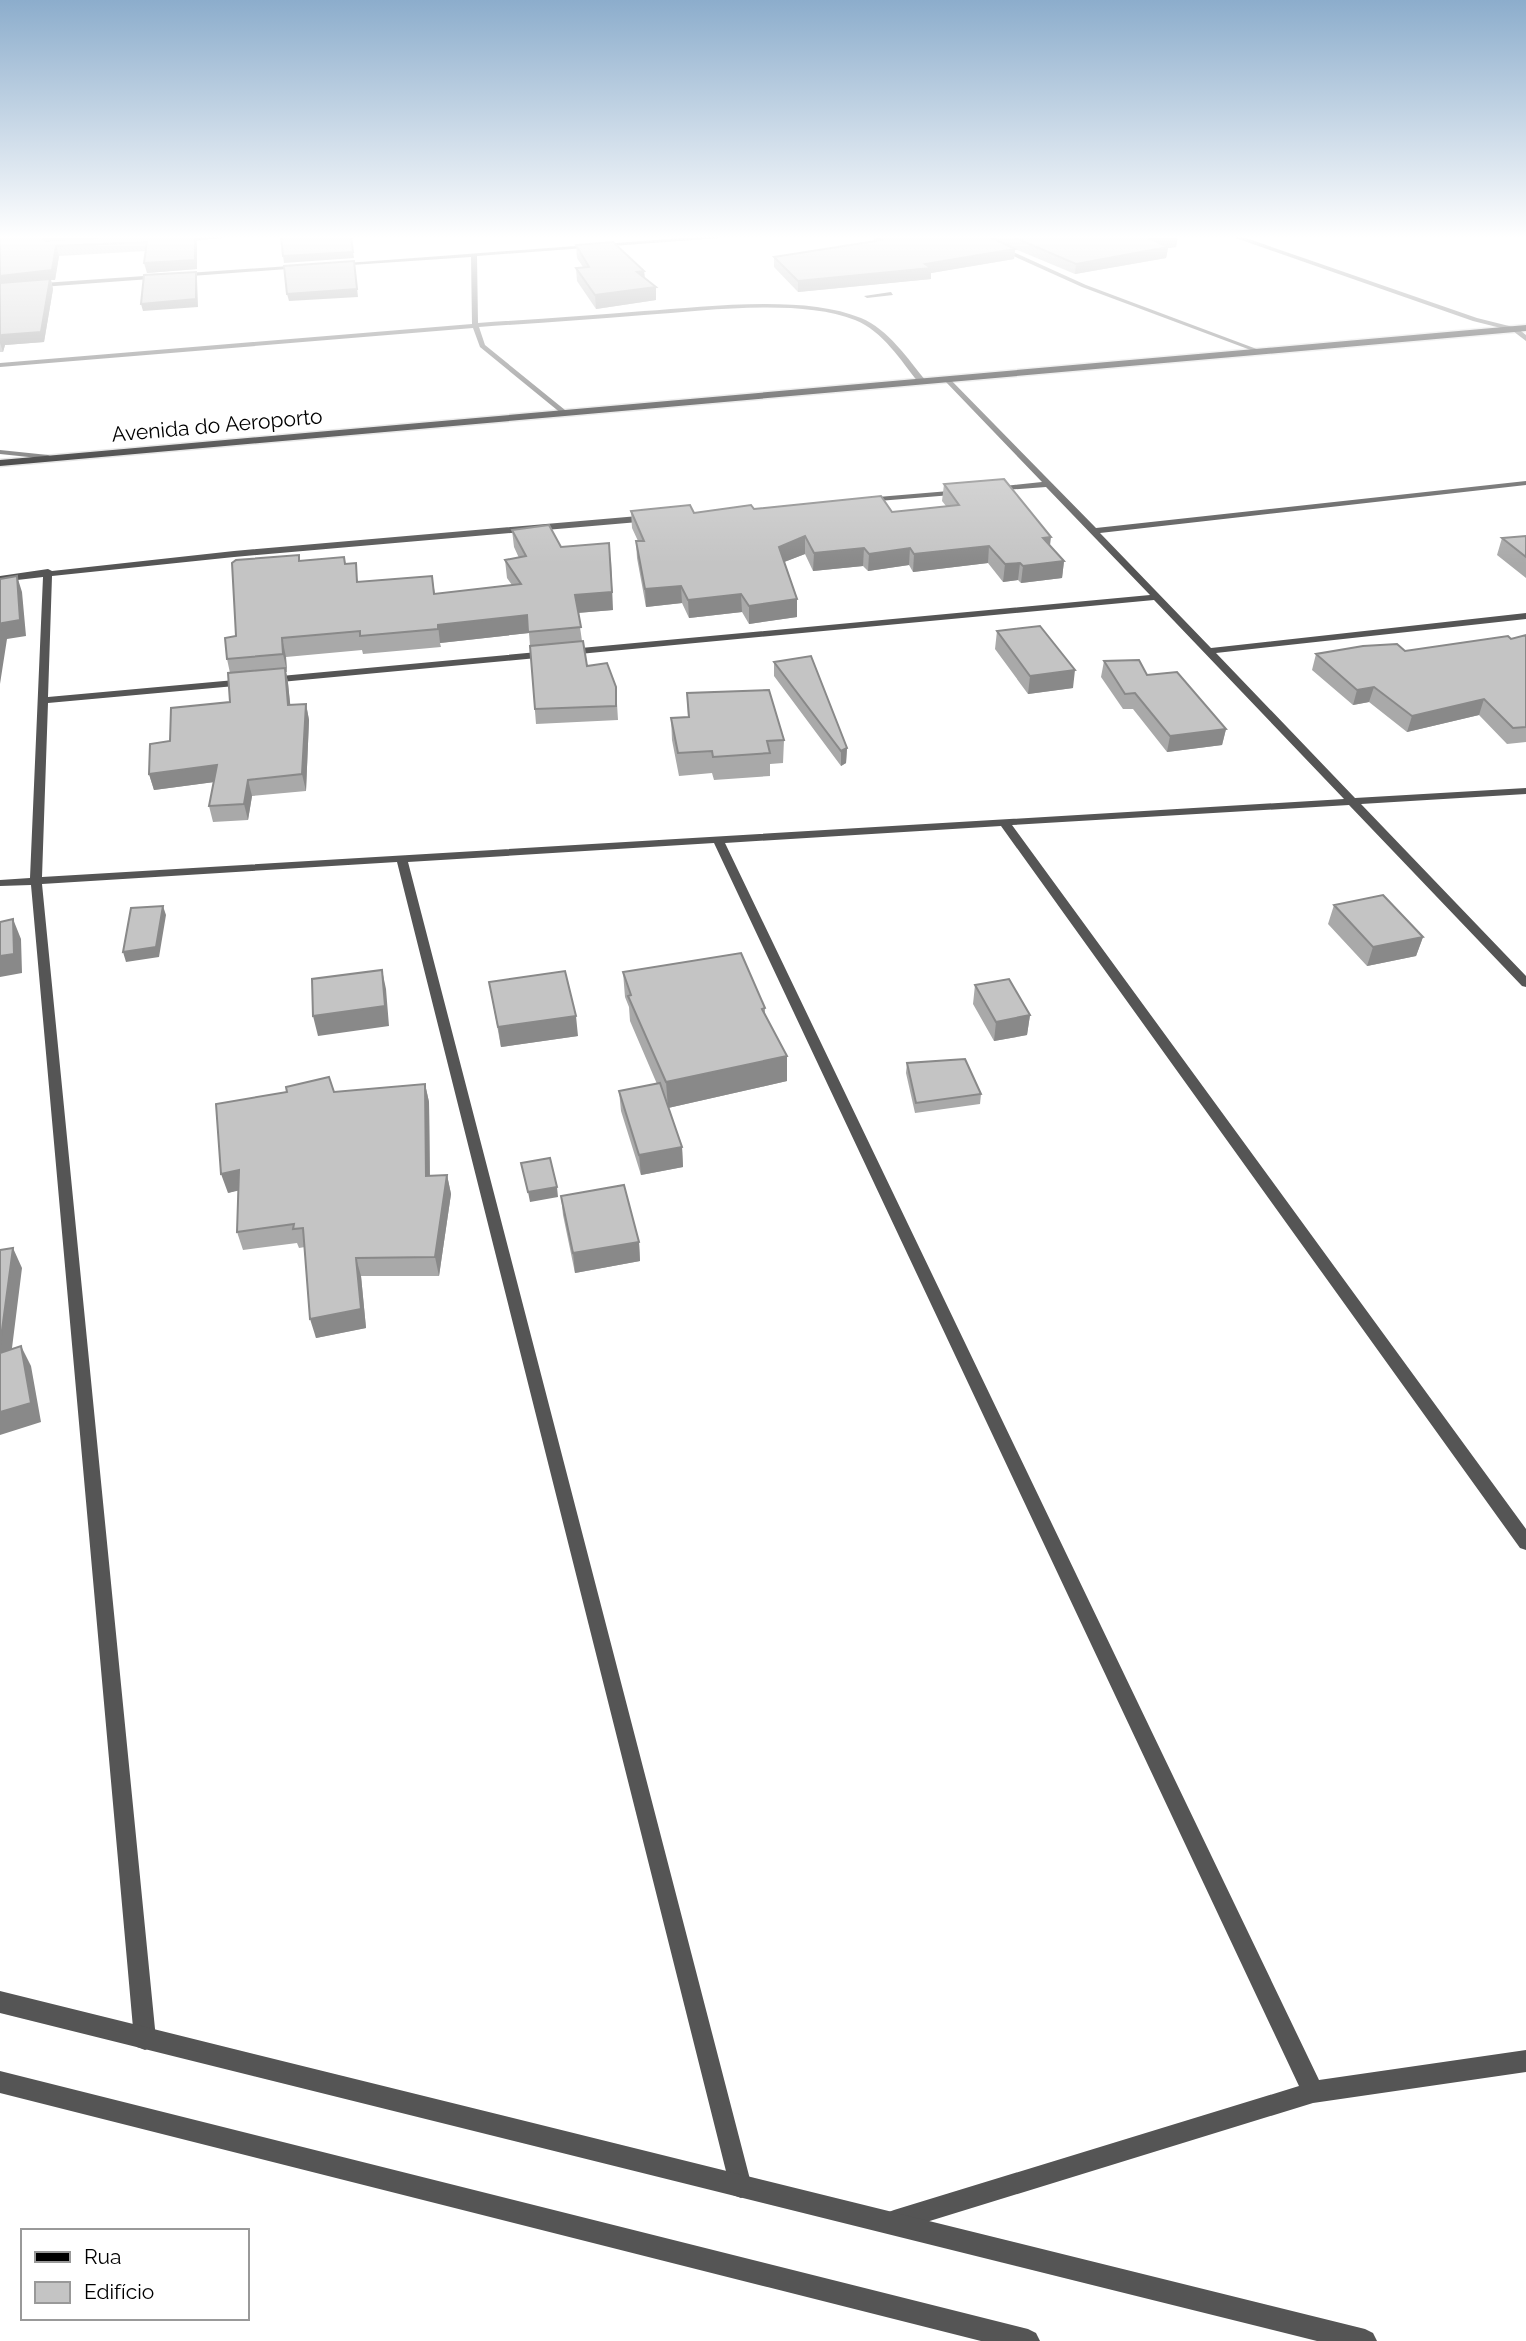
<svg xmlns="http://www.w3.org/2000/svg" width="1526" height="2341" viewBox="0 0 1526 2341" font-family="Raleway,sans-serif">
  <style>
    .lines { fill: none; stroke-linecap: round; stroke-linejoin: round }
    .primary-casing { stroke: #dbdbdb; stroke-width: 3 }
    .minor { fill: #555; fill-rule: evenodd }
    .tertiary { fill: #555; fill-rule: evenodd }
    .primary { fill: #000; fill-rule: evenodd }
    .wall { fill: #a9a9a9 }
    .shaded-wall { fill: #898989 }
    .building { fill: #c4c4c4; stroke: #898989; stroke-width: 2 }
    .labels { text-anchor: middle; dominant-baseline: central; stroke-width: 6; stroke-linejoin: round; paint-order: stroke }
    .far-street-label { font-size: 21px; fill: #000; stroke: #fff }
  </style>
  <rect width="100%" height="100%" fill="#fff"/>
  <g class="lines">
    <defs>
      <path id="primary" d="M 1526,325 L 1526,331 L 0,466 L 0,460 Z"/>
    </defs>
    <use href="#primary" class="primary-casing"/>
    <path class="minor" d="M 206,236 L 244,236 L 180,242 L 177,240 Z
      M 710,236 L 746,236 L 477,256 L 478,323 C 533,319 589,316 644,311 C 705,307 804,294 861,318 C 888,329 908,359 926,381 L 919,383 C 901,361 883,331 855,320 C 799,298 704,311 644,315 C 589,320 534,323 479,327 L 485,345 L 565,410 L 566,412 L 562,414 L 480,347 L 473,328 L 0,367 L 0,363 L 472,324 L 471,257 L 336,266 L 333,264 Z
      M 969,236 L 978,236 L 1086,285 L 1262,351 L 1256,352 L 1082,287 Z
      M 1230,236 L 1240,236 L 1477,318 L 1517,328 L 1526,335 L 1526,341 L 1513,331 L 1473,321 Z
      M 303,265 L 301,268 L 0,290 L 0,286 Z
      M 891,292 L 893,295 L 867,298 L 864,296 Z
      M 948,377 L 1096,528 L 1526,481 L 1526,485 L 1100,533 L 1211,648 L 1526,613 L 1526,619 L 1216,653 L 1355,798 L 1526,788 L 1526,794 L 1361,804 L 1526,976 L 1526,987 L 1522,986 L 1349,805 L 1012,825 L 1526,1529 L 1526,1550 L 1520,1548 L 1001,826 L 725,843 L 1319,2080 L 1526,2050 L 1526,2072 L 1313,2103 L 894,2232 L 886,2229 L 883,2221 L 886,2213 L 894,2210 L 1299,2086 L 714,843 L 408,862 L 752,2187 L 749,2195 L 741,2198 L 733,2195 L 730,2187 L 397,862 L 42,884 L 156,2039 L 153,2047 L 145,2050 L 137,2047 L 134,2039 L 31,885 L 0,886 L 0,880 L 30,878 L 43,577 L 0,582 L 0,576 L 48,569 L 52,571 L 234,551 L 650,515 L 654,518 L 650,521 L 234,557 L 52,576 L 48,697 L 246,679 L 251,682 L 246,685 L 48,703 L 42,877 L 1344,799 L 1154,600 L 270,683 L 265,680 L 270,677 L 1150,595 L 1046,487 L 992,491 L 991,489 L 995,487 L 1042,482 L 945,381 L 944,379 Z
      M 0,450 L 48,455 L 52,457 L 48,459 L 0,454 Z
      M 961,490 L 964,490 L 964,494 L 866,502 L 862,500 L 866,498 Z"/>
    <path class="tertiary" d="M 0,1991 L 1365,2329 L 1373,2333 L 1377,2341 L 1317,2341 L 0,2013 Z
      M 0,2071 L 1028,2329 L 1036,2333 L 1040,2341 L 981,2341 L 0,2093 Z"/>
    <use href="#primary" class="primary"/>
  </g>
  <path class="wall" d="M 0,236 L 197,242 L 197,269 L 147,273 L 146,251 L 59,256 L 55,280 L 51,280 L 53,289 L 44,342 L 5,345 L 3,352 L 0,352 Z
    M 874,236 L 1178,236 L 1176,247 L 1168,248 L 1166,258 L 1075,274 L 1015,249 L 1014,259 L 931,273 L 931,279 L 798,292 L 774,267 L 774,257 L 874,241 Z
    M 576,245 L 644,271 L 645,278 L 656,287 L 656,300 L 596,309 L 577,281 L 576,268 L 583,267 L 577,258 Z
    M 944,484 L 1050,546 L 1064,561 L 1062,578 L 1021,583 L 1018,580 L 1003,582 L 988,563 L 913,572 L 909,565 L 868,571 L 863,566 L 813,571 L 805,554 L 784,562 L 797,617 L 749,624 L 742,612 L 689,618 L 682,603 L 646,607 L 637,558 L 636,541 L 638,541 L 632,528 L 631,511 L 694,513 L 754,509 L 892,512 L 946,506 L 942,501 Z
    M 512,530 L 561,547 L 613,610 L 578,613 L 582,641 L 587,666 L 616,687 L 618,720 L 536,724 L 529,633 L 440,643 L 441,647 L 363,654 L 362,650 L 286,657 L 287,672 L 286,672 L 288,683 L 290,705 L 306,704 L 309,720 L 306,791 L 252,796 L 248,820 L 213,822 L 209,806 L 214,782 L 154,790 L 149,774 L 170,741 L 230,702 L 230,673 L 227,659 L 236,636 L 300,560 L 346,564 L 359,582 L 432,576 L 435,594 L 512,585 L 507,578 L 505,560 L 519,558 L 514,547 Z
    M 1526,536 L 1526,578 L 1497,555 L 1502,538 Z
    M 997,631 L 1073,688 L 1028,694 L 995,649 Z
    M 1526,635 L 1526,742 L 1507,744 L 1479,715 L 1407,732 L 1369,702 L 1353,705 L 1312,670 L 1316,654 L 1405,651 L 1511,639 Z
    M 1104,661 L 1147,675 L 1226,729 L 1222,745 L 1167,752 L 1133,709 L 1123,709 L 1101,677 Z
    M 774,662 L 847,748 L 846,763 L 841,766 L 774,676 Z
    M 687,693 L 784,740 L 783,763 L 770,764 L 770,776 L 714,780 L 712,773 L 679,776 L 672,740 L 671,718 L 688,717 Z
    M 1334,905 L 1423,937 L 1416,956 L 1367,966 L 1328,924 Z
    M 623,972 L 765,1008 L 765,1014 L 787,1081 L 668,1108 L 682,1147 L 683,1167 L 641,1175 L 621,1111 L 619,1091 L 657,1084 L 630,1021 L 629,1007 L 625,997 Z
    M 489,982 L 578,1036 L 501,1047 Z
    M 975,985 L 1030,1015 L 1027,1035 L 994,1041 L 973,1004 Z
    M 907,1063 L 981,1094 L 980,1104 L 915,1113 L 906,1073 Z
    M 425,1084 L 429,1102 L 430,1175 L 447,1175 L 451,1194 L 439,1276 L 361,1276 L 366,1328 L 316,1338 L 305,1247 L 299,1248 L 297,1243 L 243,1250 L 237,1232 L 238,1190 L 228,1193 L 334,1092 Z
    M 561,1196 L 639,1242 L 640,1261 L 575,1273 L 563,1215 Z"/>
  <path class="shaded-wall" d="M 40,236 L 157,236 L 42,246 Z
    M 195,236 L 197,242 L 197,269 L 147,273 L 144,263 Z
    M 351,236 L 354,258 L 284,263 L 283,256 Z
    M 1178,236 L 1176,247 L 1168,248 L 1166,258 L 1075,274 L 1076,264 L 1151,239 Z
    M 56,246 L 59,256 L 55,280 L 51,280 L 53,289 L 44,342 L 5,345 L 3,352 L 0,343 L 0,276 Z
    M 1015,249 L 1014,259 L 931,273 L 931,279 L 798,292 L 798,281 L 925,264 Z
    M 354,261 L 358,297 L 289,301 L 287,294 Z
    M 644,271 L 645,284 L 637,272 Z
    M 196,272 L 197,279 L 198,307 L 143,311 L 141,304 Z
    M 656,287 L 656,300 L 596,309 L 595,295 Z
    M 805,536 L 805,554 L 779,564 L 779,547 Z
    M 1051,537 L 1049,554 L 1043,538 Z
    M 989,546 L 988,563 L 913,572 L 914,554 Z
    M 864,548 L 863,566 L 813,571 L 814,553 Z
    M 910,548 L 909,565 L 868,571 L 869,554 Z
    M 611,561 L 613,610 L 576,613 L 575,595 Z
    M 1064,561 L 1062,578 L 1021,583 L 1023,566 Z
    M 1020,563 L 1018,580 L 1003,582 L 1005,564 Z
    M 17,576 L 22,592 L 26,636 L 7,639 L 0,684 L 0,634 L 2,623 Z
    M 681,586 L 682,603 L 646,607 L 645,589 Z
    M 741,594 L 742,612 L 689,618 L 688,600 Z
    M 797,599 L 797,617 L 749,624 L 749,606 Z
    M 527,615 L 529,633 L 440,643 L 438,625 Z
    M 282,638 L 286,657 L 287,672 L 283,654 Z
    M 285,668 L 288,683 L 292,721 L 288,705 Z
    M 1075,670 L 1073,688 L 1028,694 L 1030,676 Z
    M 1374,687 L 1369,702 L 1353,705 L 1357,690 Z
    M 1484,699 L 1479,715 L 1407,732 L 1412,716 Z
    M 306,704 L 309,720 L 306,791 L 302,774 Z
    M 1226,729 L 1222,745 L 1167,752 L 1170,736 Z
    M 847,748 L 846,763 L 841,766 L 841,751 Z
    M 217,765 L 222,781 L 154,790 L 149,774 Z
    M 248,780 L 252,796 L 248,820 L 244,804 Z
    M 163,906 L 166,915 L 159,957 L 126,962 L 123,952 Z
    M 13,919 L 21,939 L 22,973 L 0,977 L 0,956 Z
    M 1423,937 L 1416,956 L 1367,966 L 1373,947 Z
    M 382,970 L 386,989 L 389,1026 L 318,1036 L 313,1016 Z
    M 1030,1015 L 1027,1035 L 994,1041 L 996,1022 Z
    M 576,1016 L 578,1036 L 501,1047 L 498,1027 Z
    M 787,1056 L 787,1081 L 668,1108 L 666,1082 Z
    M 425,1084 L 429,1102 L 430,1194 L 426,1176 Z
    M 682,1147 L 683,1167 L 641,1175 L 639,1155 Z
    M 239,1170 L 245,1189 L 228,1193 L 221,1174 Z
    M 447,1175 L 451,1194 L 439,1276 L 435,1257 Z
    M 557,1187 L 558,1197 L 530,1202 L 528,1192 Z
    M 639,1242 L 640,1261 L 575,1273 L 573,1253 Z
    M 13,1248 L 22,1268 L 9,1372 L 0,1355 L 0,1345 Z
    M 356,1258 L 361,1276 L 366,1328 L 316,1338 L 310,1319 Z
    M 21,1346 L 31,1366 L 41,1422 L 0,1435 L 0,1412 Z"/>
  <path class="building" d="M 0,236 L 40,236 L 46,241 L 125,236 L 195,236 L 195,260 L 144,263 L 147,242 L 56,246 L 52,270 L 0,276 Z
    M 281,236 L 351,236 L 353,252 L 283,256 Z
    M 875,236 L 988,236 L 1015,249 L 925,264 L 931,268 L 798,281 L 774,257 L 882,240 Z
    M 1011,236 L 1177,236 L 1151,239 L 1168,247 L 1076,264 Z
    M 613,242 L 644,271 L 637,272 L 656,287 L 595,295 L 576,268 L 589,267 L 576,245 Z
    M 354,261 L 357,289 L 287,294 L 284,266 Z
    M 196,272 L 196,299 L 141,304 L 144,275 Z
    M 50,279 L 41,332 L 2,335 L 0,340 L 0,283 Z
    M 1004,479 L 1051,537 L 1043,538 L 1064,561 L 1023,566 L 1020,563 L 1005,564 L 989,546 L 914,554 L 910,548 L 869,554 L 864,548 L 814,553 L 805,536 L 779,547 L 797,599 L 749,606 L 741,594 L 688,600 L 681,586 L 645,589 L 636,541 L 644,541 L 631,511 L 690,505 L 694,513 L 751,505 L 754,509 L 881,496 L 892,512 L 959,505 L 944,484 Z
    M 549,525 L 561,547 L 609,543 L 612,592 L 575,595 L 581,627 L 528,632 L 527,615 L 438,625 L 438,629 L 360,636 L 360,631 L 282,638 L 283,654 L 227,659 L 225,638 L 236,636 L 232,563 L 236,560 L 299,555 L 299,561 L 344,557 L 345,564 L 356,563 L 357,582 L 432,576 L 434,594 L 521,584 L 505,560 L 526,556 L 512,530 Z
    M 1526,536 L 1526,557 L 1502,538 Z
    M 17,576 L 20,620 L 2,623 L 0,634 L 0,579 Z
    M 1040,626 L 1075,670 L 1030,676 L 997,631 Z
    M 1526,635 L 1526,727 L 1513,728 L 1484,699 L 1412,716 L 1374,687 L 1357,690 L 1316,654 L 1363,646 L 1397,644 L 1405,651 L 1508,636 L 1511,639 Z
    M 583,641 L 587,666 L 607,663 L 616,687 L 616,706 L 535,709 L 530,646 Z
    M 811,656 L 847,748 L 841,751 L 774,662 Z
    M 1139,660 L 1147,675 L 1177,672 L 1226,729 L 1170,736 L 1135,693 L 1125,694 L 1104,661 Z
    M 285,668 L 288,705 L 306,704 L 302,774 L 248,780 L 244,804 L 209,806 L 217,765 L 149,774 L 150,744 L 170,741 L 171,708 L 230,702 L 228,673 Z
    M 769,690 L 784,740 L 767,741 L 770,753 L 713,757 L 712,751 L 678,753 L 671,718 L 689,717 L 687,693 Z
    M 1383,895 L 1423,937 L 1373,947 L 1334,905 Z
    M 163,906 L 156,947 L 123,952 L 131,908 Z
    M 13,919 L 14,954 L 0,956 L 0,922 Z
    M 741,953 L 765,1008 L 762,1009 L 787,1056 L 666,1082 L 628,996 L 631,995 L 623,972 Z
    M 382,970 L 385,1006 L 313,1016 L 312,979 Z
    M 565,971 L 576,1016 L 498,1027 L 489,982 Z
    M 1009,979 L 1030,1015 L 996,1022 L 975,985 Z
    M 965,1059 L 981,1094 L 916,1103 L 907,1063 Z
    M 329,1077 L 334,1092 L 425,1084 L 426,1176 L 447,1175 L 435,1257 L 356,1258 L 361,1309 L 310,1319 L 303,1228 L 293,1229 L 294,1224 L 237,1232 L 239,1170 L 221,1174 L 216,1104 L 287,1092 L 286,1087 Z
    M 660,1083 L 682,1147 L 639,1155 L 619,1091 Z
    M 550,1158 L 557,1187 L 528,1192 L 521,1163 Z
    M 624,1185 L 639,1242 L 573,1253 L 561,1196 Z
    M 13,1248 L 0,1345 L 0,1250 Z
    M 21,1346 L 31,1403 L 0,1412 L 0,1353 Z"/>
  <linearGradient id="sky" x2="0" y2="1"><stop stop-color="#8cadcc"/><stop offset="0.42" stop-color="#fff"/><stop offset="1" stop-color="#fff" stop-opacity="0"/></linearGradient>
  <rect width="1526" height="564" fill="url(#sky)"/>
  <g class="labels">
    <g class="far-street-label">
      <text transform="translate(217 425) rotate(-5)">Avenida do Aeroporto</text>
    </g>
  </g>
  <rect x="21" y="2229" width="228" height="91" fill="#ffffff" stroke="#999999" stroke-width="2"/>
  <rect x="35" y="2252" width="35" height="10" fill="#000000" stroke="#999999" stroke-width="2"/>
  <text x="84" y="2264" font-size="21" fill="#000000">Rua</text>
  <rect x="35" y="2282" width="35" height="21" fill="#c4c4c4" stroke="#999999" stroke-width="2"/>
  <text x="84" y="2299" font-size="21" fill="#000000">Edifício</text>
</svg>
